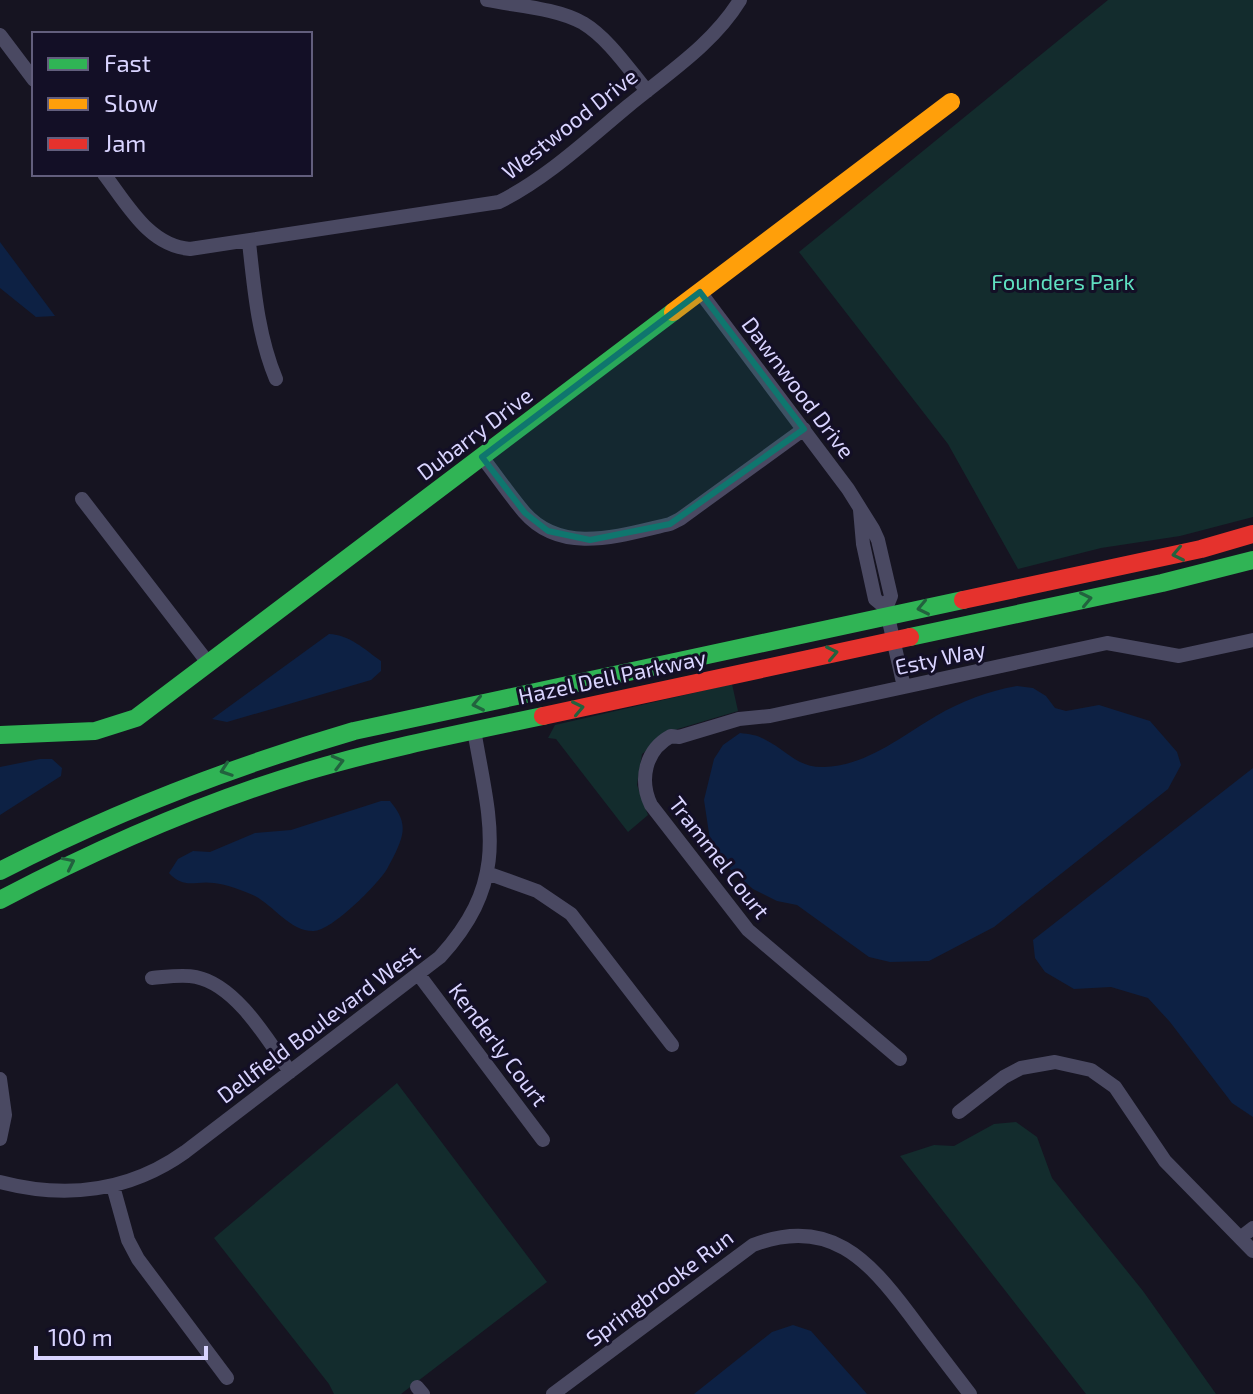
<svg xmlns="http://www.w3.org/2000/svg" width="1253" height="1394" viewBox="0 0 1253 1394" font-family="'Exo 2',sans-serif">
  <style>
    .green { fill: #132c2d }
    .water { fill: #0d2144 }
    .lines { fill: none; stroke-linecap: round; stroke-linejoin: round }
    .street { stroke: #4a4962; stroke-width: 14 }
    .fast { stroke: #30b455; stroke-width: 18 }
    .slow { stroke: #ff9f0a; stroke-width: 18 }
    .jam { stroke: #e5322d; stroke-width: 18 }
    .oneway { stroke: #22623e }
    .marked { fill: #0f766e; fill-opacity: 0.2; stroke: #0f766e; stroke-width: 6; stroke-linejoin: round }
    .labels { text-anchor: middle; dominant-baseline: central; stroke-width: 6; stroke-linejoin: round; paint-order: stroke }
    .street-label { font-size: 22px; fill: #d9d4ff; stroke: #130f26 }
    .park-label { font-size: 22px; fill: #5fe0c0; stroke: #130f26 }
  </style>
  <rect width="100%" height="100%" fill="#161421"/>
  <path class="green" d="M 1108,0 L 1253,0 L 1253,517 L 1180,536 L 1101,548 L 1018,569 L 948,444 L 799,252 Z
    M 732,684 L 738,711 L 671,731 L 642,754 L 637,785 L 648,815 L 628,832 L 556,739 L 548,738 L 555,725 Z
    M 397,1083 L 547,1282 L 401,1394 L 334,1394 L 329,1384 L 214,1238 Z
    M 1016,1122 L 1037,1137 L 1052,1178 L 1143,1291 L 1216,1394 L 1086,1394 L 900,1156 L 934,1145 L 954,1146 L 994,1124 Z"/>
  <path class="water" d="M 0,242 L 55,316 L 36,317 L 0,288 Z
    M 329,634 C 350,635 364,649 381,661 L 381,671 L 371,680 L 227,722 L 212,719 Z
    M 1017,686 L 1033,688 L 1046,696 L 1055,708 L 1066,711 L 1099,705 L 1150,721 L 1177,752 L 1181,765 L 1168,789 L 994,927 L 929,961 L 890,962 L 869,957 L 797,905 L 777,901 L 753,889 L 724,864 L 710,840 L 704,800 L 714,759 L 723,745 L 740,733 C 749,734 757,735 764,739 C 787,750 797,768 824,767 C 866,766 902,736 936,716 C 962,701 988,691 1017,686 Z
    M 40,759 L 52,759 L 62,768 L 61,776 L 0,815 L 0,767 Z
    M 1253,768 L 1253,1117 L 1232,1103 L 1170,1022 L 1148,998 L 1111,987 L 1074,989 L 1045,972 L 1035,958 L 1033,940 Z
    M 381,801 L 390,801 C 398,811 405,821 402,835 C 400,845 392,860 387,869 C 378,884 331,932 313,931 C 290,931 274,906 255,896 C 244,891 226,884 214,883 C 195,880 185,890 169,873 L 178,859 L 193,851 L 210,852 L 255,833 L 291,830 Z
    M 793,1325 L 811,1331 L 867,1394 L 694,1394 L 772,1332 Z"/>
  <g class="lines">
    <path class="street" d="M 487,0 C 517,6 556,8 583,23 C 608,38 628,68 647,91
      M 0,35 L 34,80
      M 104,174 C 127,204 149,246 190,249 L 499,202 C 547,178 587,140 628,106 C 668,73 713,44 740,0
      M 249,242 C 254,288 258,336 276,379
      M 700,292 L 848,489 L 873,529 L 878,540 L 891,596 L 886,608 L 904,687
      M 482,457 C 496,475 509,494 524,512 C 562,556 621,535 670,524 L 680,519 L 804,429
      M 82,499 L 209,664
      M 860,510 L 863,544 L 875,599 L 886,608
      M 487,873 L 537,891 L 571,914 L 672,1045
      M 419,975 L 543,1140
      M 152,978 C 166,977 182,974 196,977 C 236,985 268,1040 290,1072
      M 900,1059 L 748,930 L 651,805 C 639,780 645,750 671,736 L 679,737 L 739,719 L 770,716 L 1107,643 L 1179,656 L 1253,640
      M 0,1079 L 5,1115 L 0,1139
      M 959,1112 L 1004,1077 L 1021,1068 L 1055,1062 L 1091,1070 L 1115,1087 L 1165,1161 L 1253,1251
      M 0,1182 C 65,1199 129,1192 185,1152 L 440,957 C 511,879 490,823 474,730
      M 113,1186 L 128,1240 L 138,1259 L 227,1378
      M 1240,1238 L 1253,1228
      M 417,1387 L 423,1394
      M 553,1394 L 753,1245 C 829,1216 868,1259 910,1315 C 930,1342 950,1368 970,1394"/>
    <path class="fast" d="M 910,637 L 1162,583 L 1253,560
      M 0,735 L 95,731 L 136,718 L 673,312
      M 0,871 C 114,812 231,767 354,731 L 963,600
      M 0,900 C 97,849 196,805 301,773 C 381,749 462,733 543,716"/>
    <path class="slow" d="M 673,312 L 951,102"/>
    <path class="jam" d="M 963,600 L 1201,549 L 1253,534
      M 543,716 L 910,637"/>
  </g>
  <defs><path id="oneway-chevron" d="M-2-3.5L2.5 0L-2 3.5" fill="none" stroke-width="1.6" stroke-linecap="round" stroke-linejoin="round" transform="scale(2)"/></defs>
  <g class="oneway">
    <use href="#oneway-chevron" transform="translate(1178 554) rotate(168)"/>
    <use href="#oneway-chevron" transform="translate(1086 599) rotate(-12)"/>
    <use href="#oneway-chevron" transform="translate(923 608) rotate(168)"/>
    <use href="#oneway-chevron" transform="translate(832 653) rotate(-12)"/>
    <use href="#oneway-chevron" transform="translate(478 704) rotate(168)"/>
    <use href="#oneway-chevron" transform="translate(578 708) rotate(-12)"/>
    <use href="#oneway-chevron" transform="translate(338 762) rotate(-15)"/>
    <use href="#oneway-chevron" transform="translate(226 770) rotate(161)"/>
    <use href="#oneway-chevron" transform="translate(69 863) rotate(-26)"/>
  </g>
  <path class="marked" d="M 700,292 L 804,429 L 670,524 L 590,540 L 548,531 L 525,513 L 482,457 Z"/>
  <g class="labels">
    <g class="street-label">
      <text transform="translate(569 123) rotate(-38)">Westwood Drive</text>
      <text transform="translate(799 387) rotate(53)">Dawnwood Drive</text>
      <text transform="translate(474 433) rotate(-37)">Dubarry Drive</text>
      <text transform="translate(940 657) rotate(-12)">Esty Way</text>
      <text transform="translate(612 676) rotate(-12)">Hazel Dell Parkway</text>
      <text transform="translate(720 857) rotate(52)">Trammel Court</text>
      <text transform="translate(318 1023) rotate(-37)">Dellfield Boulevard West</text>
      <text transform="translate(499 1044) rotate(53)">Kenderly Court</text>
      <text transform="translate(659 1287) rotate(-37)">Springbrooke Run</text>
    </g>
    <g class="park-label">
      <text x="1063" y="281">Founders Park</text>
    </g>
  </g>
  <rect x="32" y="32" width="280" height="144" fill="#130f26" stroke="#625e7d" stroke-width="2"/>
  <rect x="48" y="58" width="40" height="12" fill="#30b455" stroke="#625e7d" stroke-width="2"/>
  <text x="104" y="72" font-size="24" fill="#d9d4ff">Fast</text>
  <rect x="48" y="98" width="40" height="12" fill="#ff9f0a" stroke="#625e7d" stroke-width="2"/>
  <text x="104" y="112" font-size="24" fill="#d9d4ff">Slow</text>
  <rect x="48" y="138" width="40" height="12" fill="#e5322d" stroke="#625e7d" stroke-width="2"/>
  <text x="104" y="152" font-size="24" fill="#d9d4ff">Jam</text>
  <path d="M36 1346v12h170v-12" fill="none" stroke="#d9d4ff" stroke-width="4"/>
  <text x="48" y="1346" font-size="24" fill="#d9d4ff" stroke="#130f26" stroke-width="6" paint-order="stroke">100 m</text>
</svg>
